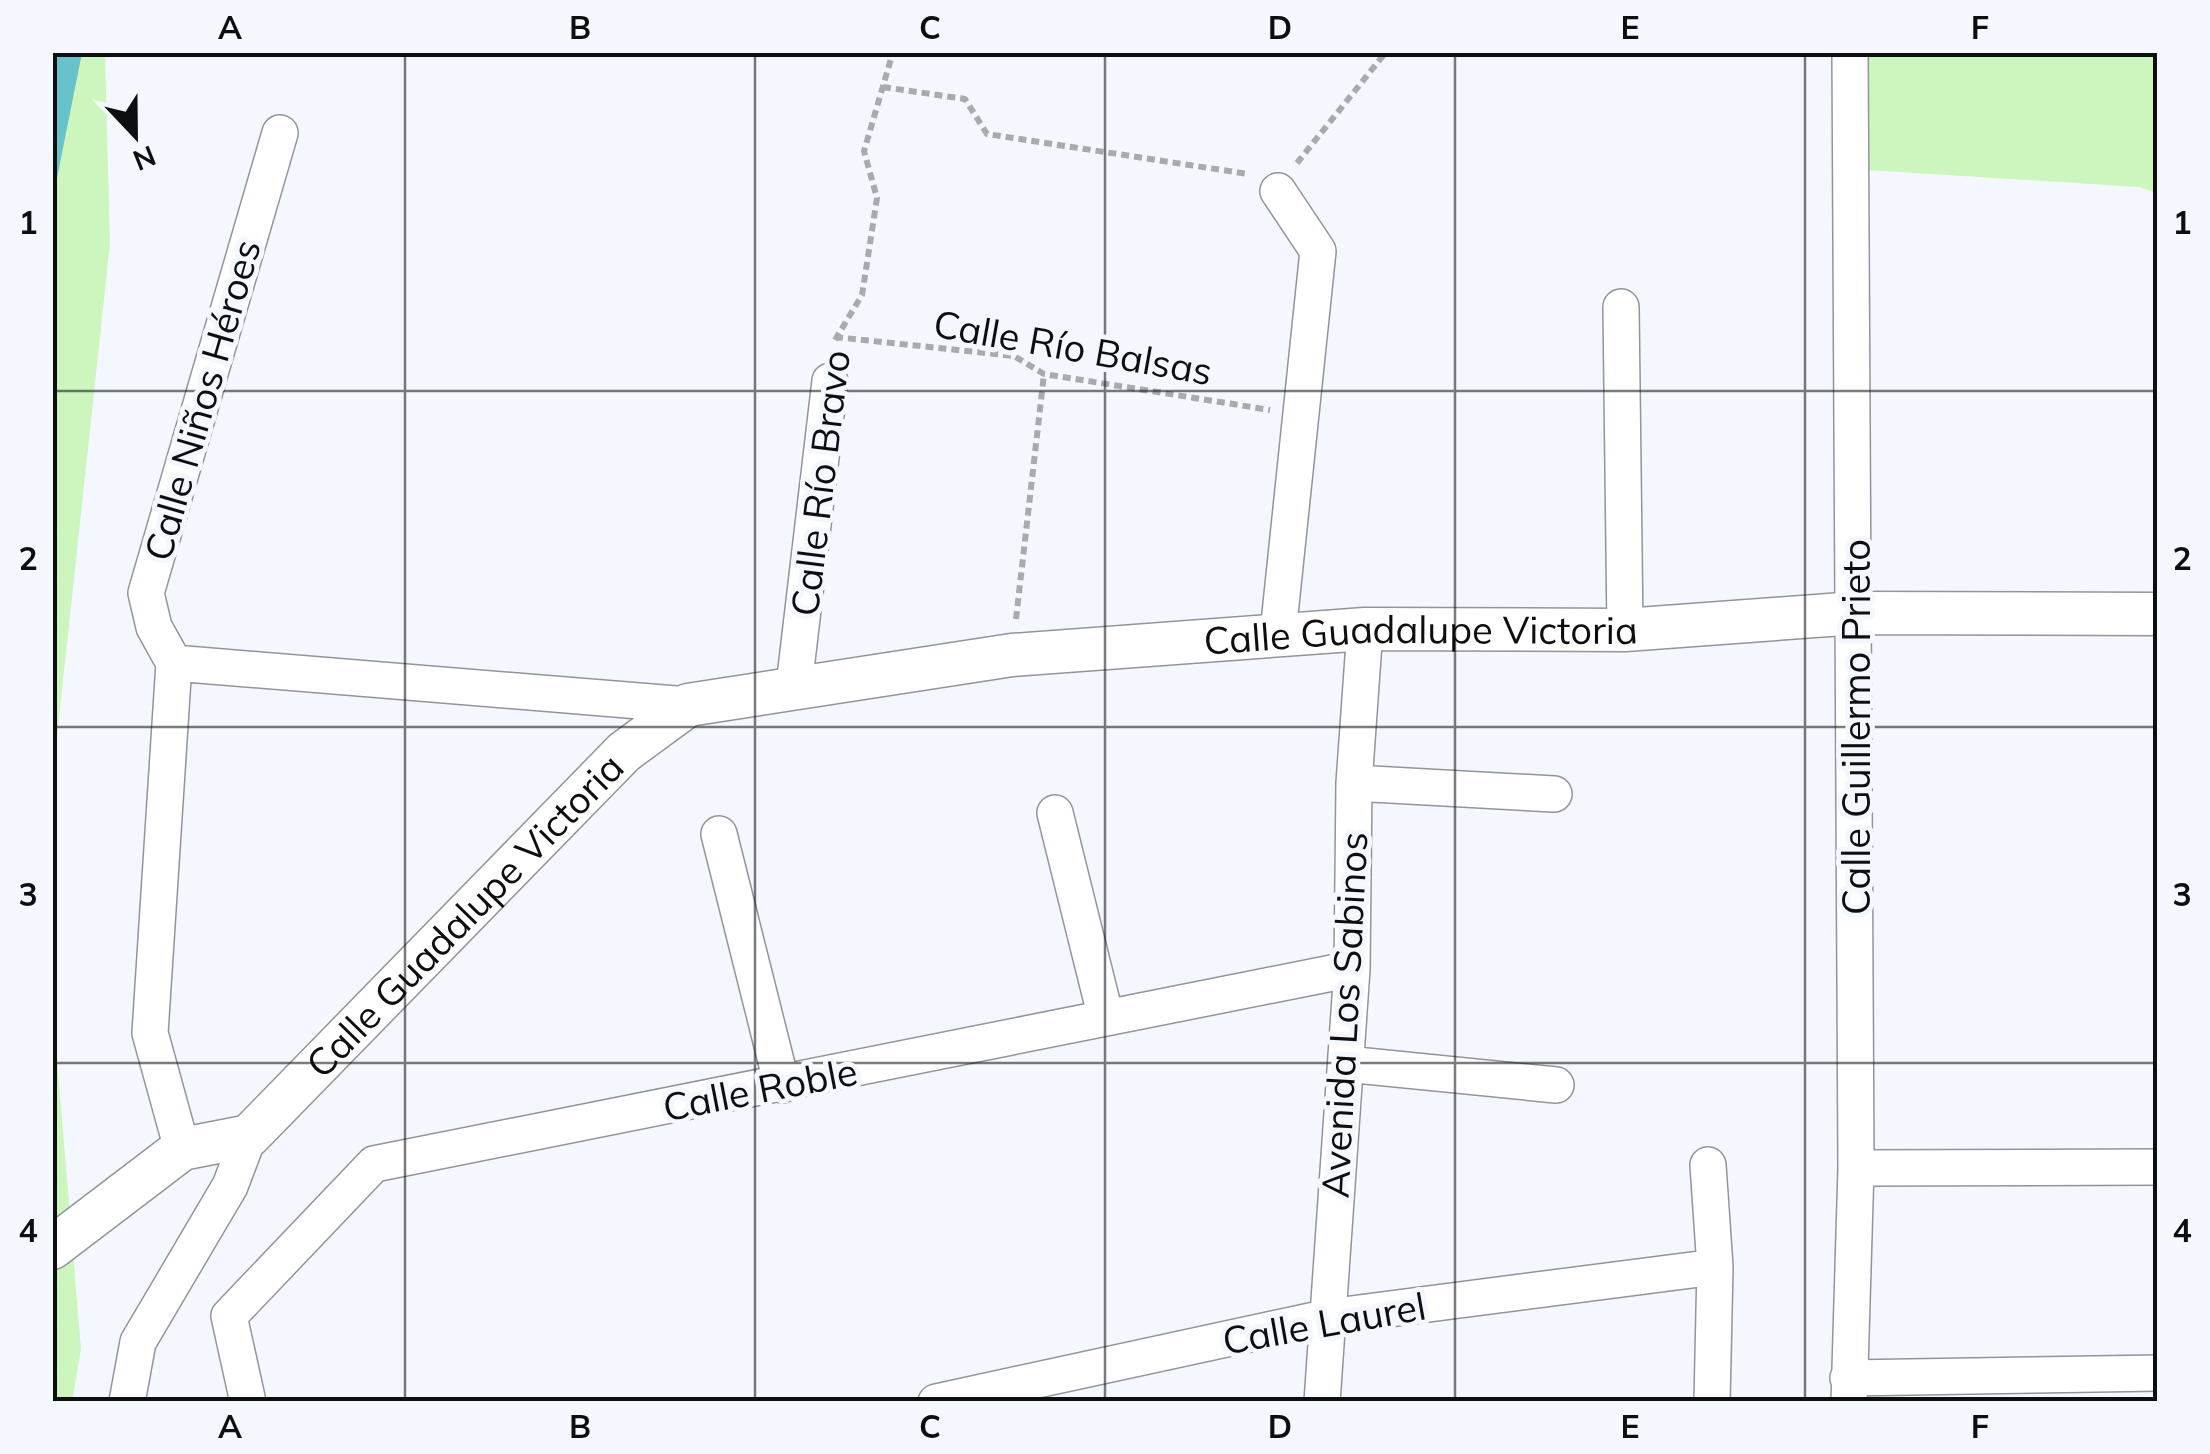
<svg xmlns="http://www.w3.org/2000/svg" width="2210" height="1454" viewBox="0 0 2210 1454" font-family="Mulish,sans-serif">
  <style>
    .green { fill: #cdf6bf }
    .water { fill: #68c2c9 }
    .lines { fill: none; stroke-linecap: round; stroke-linejoin: round }
    .minor-casing { stroke: #92949c; stroke-width: 38 }
    .tertiary-casing { stroke: #92949c; stroke-width: 45 }
    .path { stroke: #a8aaaf; stroke-width: 6; stroke-dasharray: 8 5; stroke-linecap: butt }
    .minor { stroke: #fff; stroke-width: 35 }
    .tertiary { stroke: #fff; stroke-width: 42 }
    .grid { fill: none; stroke: #0d0e10; stroke-width: 2.5; stroke-opacity: 0.55 }
    .labels { text-anchor: middle; dominant-baseline: central; stroke-width: 10; stroke-linejoin: round; paint-order: stroke }
    .street-label { font-size: 38px; fill: #0d0e10; stroke: #f5f7fe }
    .neatline { fill: none; stroke: #0d0e10; stroke-width: 4 }
    .grid-label { font-size: 32px; text-anchor: middle; font-weight: bold; fill: #0d0e10 }
  </style>
  <rect width="100%" height="100%" fill="#f5f7fe"/>
  <path class="green" d="M 53,53 L 105,53 L 110,244 L 53,774 Z
    M 1849,53 L 2157,53 L 2157,193 L 2139,187 L 1851,169 Z
    M 52,997 L 81,1349 L 72,1402 L 52,1401 Z"/>
  <path class="water" d="M 53,52 L 82,53 L 53,198 L 52,53 Z"/>
  <g class="lines">
    <defs>
      <path id="minor" d="M 1278,191 L 1318,251 L 1278,633
        M 1621,307 L 1625,630
        M 174,663 L 154,627 L 146,593 L 280,133
        M 174,663 L 688,705
        M 174,663 L 150,1033 L 182,1149
        M 794,686 L 830,381
        M 1354,783 L 1554,794
        M 1055,813 L 1106,1018
        M 719,834 L 782,1085
        M 1346,1064 L 1556,1085
        M 1708,1165 L 1715,1267 L 1712,1402
        M 1856,1168 L 2158,1167
        M 1848,1378 L 2158,1373
        M 127,1402 L 138,1342 L 230,1186 L 249,1136
        M 248,1402 L 229,1316 L 374,1164 L 1352,969
        M 936,1402 L 1328,1317 L 1715,1267
        M 1322,1402 L 1352,969 L 1354,783 L 1365,629
        M 1849,1402 L 1856,1168 L 1850,52"/>
      <g id="tertiary">
        <path id="s1" d="M 52,1248 L 182,1149 L 249,1136 L 624,752 L 688,705 L 1012,655 L 1365,629 L 1625,630 L 1856,613 L 2158,614"/>
      </g>
    </defs>
    <use href="#minor" class="minor-casing"/>
    <use href="#tertiary" class="tertiary-casing"/>
    <path class="path" d="M 883,87 L 965,99 L 987,134 L 1248,174
      M 1297,163 L 1386,52
      M 835,337 L 1014,356 L 1044,374 L 1270,410
      M 835,340 L 862,295 L 877,198 L 864,151 L 893,52
      M 1016,619 L 1044,374"/>
    <use href="#minor" class="minor"/>
    <use href="#tertiary" class="tertiary"/>
  </g>
  <path class="grid" d="M 405,52 L 405,1402M 755,52 L 755,1402M 1105,52 L 1105,1402M 1455,52 L 1455,1402M 1805,52 L 1805,1402M 52,391 L 2158,391M 52,727 L 2158,727M 52,1063 L 2158,1063"/>
  <g class="labels">
    <g class="street-label">
      <text transform="translate(1073 347) rotate(10)">Calle Río Balsas</text>
      <text transform="translate(202 400) rotate(-74)">Calle Niños Héroes</text>
      <text transform="translate(820 483) rotate(-83)">Calle Río Bravo</text>
      <text stroke="none"><textPath href="#s1" startOffset="1585">Calle Guadalupe Victoria</textPath></text>
      <text transform="translate(1856 727) rotate(-90)">Calle Guillermo Prieto</text>
      <text stroke="none"><textPath href="#s1" startOffset="540">Calle Guadalupe Victoria</textPath></text>
      <text transform="translate(1344 1015) rotate(-87)">Avenida Los Sabinos</text>
      <text transform="translate(760 1089) rotate(-11)">Calle Roble</text>
      <text transform="translate(1324 1323) rotate(-10)">Calle Laurel</text>
    </g>
  </g>
  <rect width="2210" height="1454" fill="none" stroke="#f5f7fe" stroke-width="110"/>
  <g transform="translate(135 135) rotate(158)" stroke="#f5f7fe" stroke-width="8" paint-order="stroke">
  <path d="M0-8L18 38L0 25L-18 38Z" fill="#0d0e10"/>
  <text y="-15" font-size="28" font-weight="bold" text-anchor="middle" fill="#0d0e10">N</text>
  </g>
  <rect x="55" y="55" width="2100" height="1344" class="neatline"/>
  <g class="grid-label">
    <text x="230" y="39">A</text>
    <text x="580" y="39">B</text>
    <text x="930" y="39">C</text>
    <text x="1280" y="39">D</text>
    <text x="1630" y="39">E</text>
    <text x="1980" y="39">F</text>
    <text x="28" y="234">1</text>
    <text x="2182" y="234">1</text>
    <text x="28" y="570">2</text>
    <text x="2182" y="570">2</text>
    <text x="28" y="906">3</text>
    <text x="2182" y="906">3</text>
    <text x="28" y="1242">4</text>
    <text x="2182" y="1242">4</text>
    <text x="230" y="1438">A</text>
    <text x="580" y="1438">B</text>
    <text x="930" y="1438">C</text>
    <text x="1280" y="1438">D</text>
    <text x="1630" y="1438">E</text>
    <text x="1980" y="1438">F</text>
  </g>
</svg>
